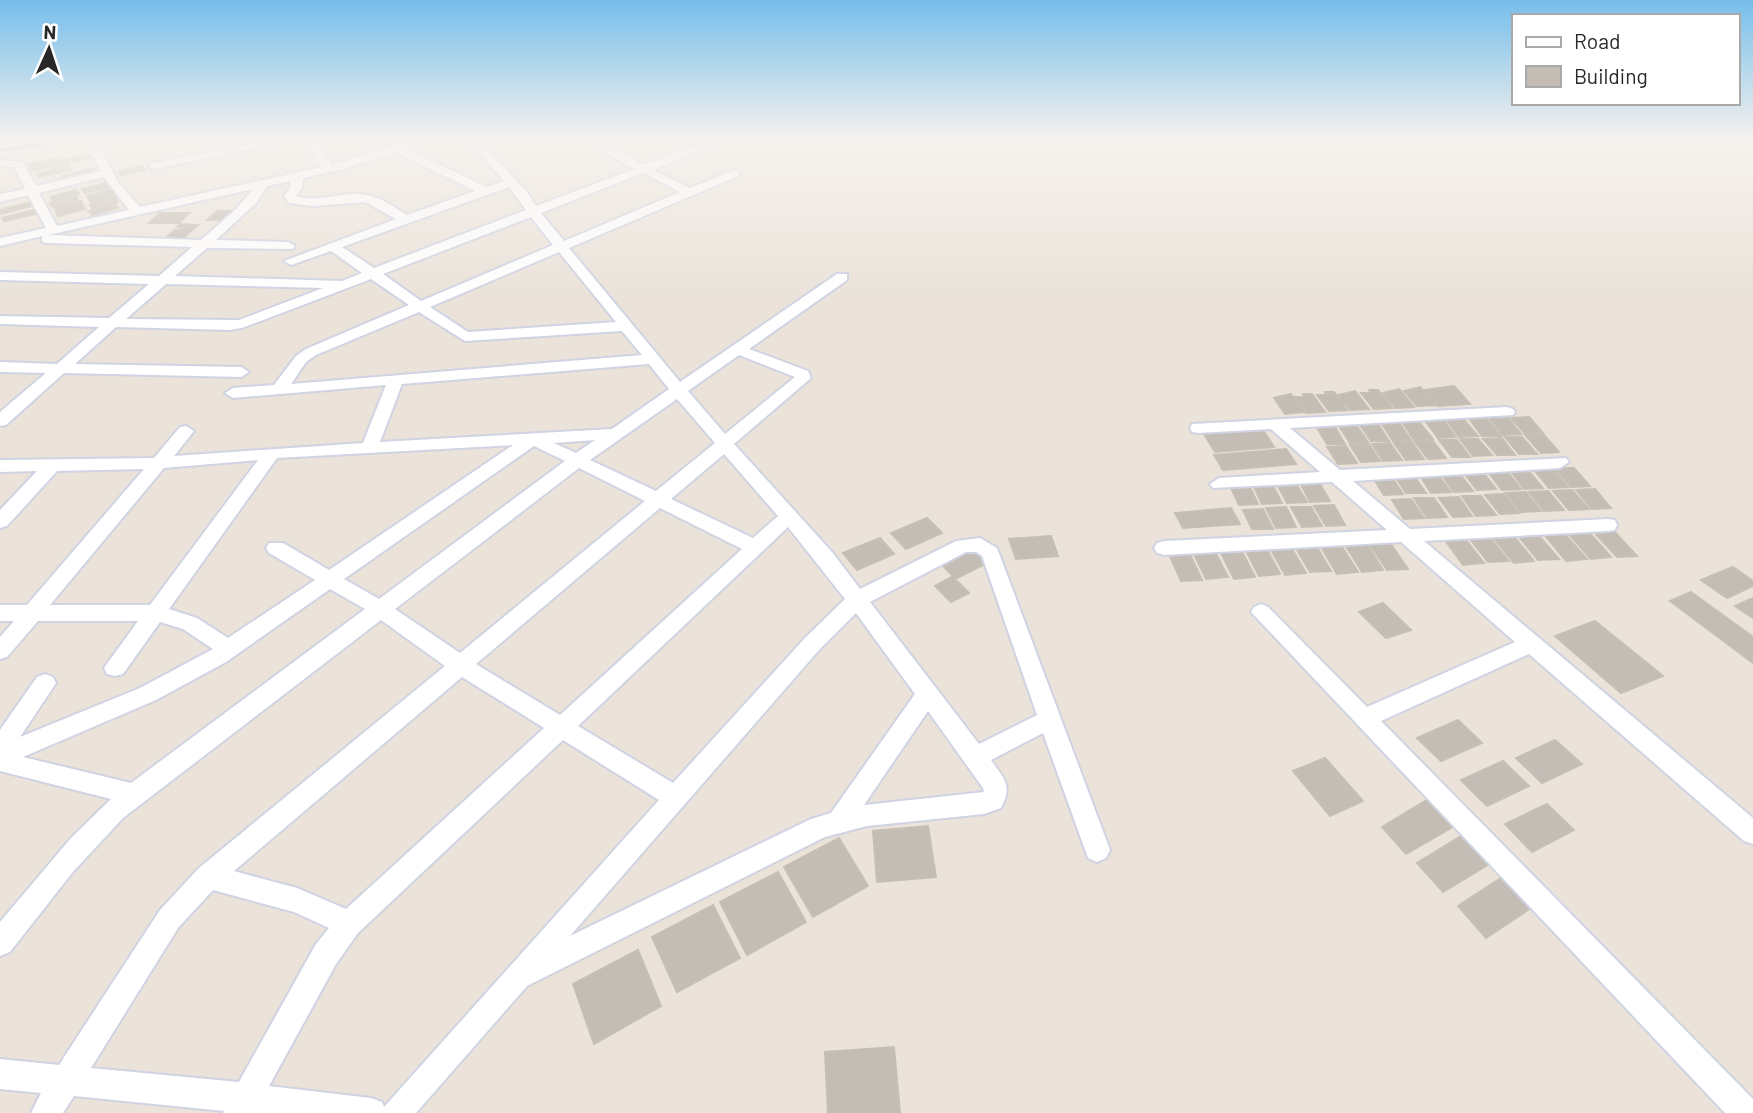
<svg xmlns="http://www.w3.org/2000/svg" width="1753" height="1113" viewBox="0 0 1753 1113" font-family="Barlow,sans-serif">
  <style>
    .building { fill: #c3bdb6; stroke: #c6bfb3; stroke-width: 2 }
    .lines { fill: none; stroke-linecap: round; stroke-linejoin: round }
    .minor-casing { stroke: #cfd3e2; stroke-width: 4 }
    .minor { fill: #fff; fill-rule: evenodd }
    .rail { stroke: #9da0b3; stroke-width: 3.5 }
  </style>
  <rect width="100%" height="100%" fill="#ebe3da"/>
  <path class="building" d="M 95,153 L 96,156 L 65,164 L 63,160 Z
    M 60,157 L 61,160 L 29,168 L 28,164 Z
    M 63,161 L 64,164 L 32,171 L 30,168 Z
    M 69,166 L 71,170 L 39,177 L 37,174 Z
    M 142,166 L 145,170 L 121,175 L 119,171 Z
    M 95,168 L 97,172 L 65,179 L 63,176 Z
    M 107,183 L 110,187 L 85,193 L 82,189 Z
    M 112,189 L 115,193 L 89,200 L 87,196 Z
    M 76,190 L 79,194 L 53,201 L 51,197 Z
    M 115,194 L 117,197 L 92,204 L 89,200 Z
    M 76,196 L 78,200 L 52,206 L 50,203 Z
    M 116,198 L 118,202 L 92,209 L 90,205 Z
    M 34,201 L 36,205 L 1,214 L 0,210 Z
    M 81,201 L 83,205 L 57,211 L 54,207 Z
    M 115,204 L 118,208 L 92,215 L 89,211 Z
    M 82,205 L 85,209 L 58,216 L 56,212 Z
    M 37,209 L 39,213 L 4,221 L 2,218 Z
    M 217,211 L 233,211 L 226,220 L 207,220 Z
    M 160,213 L 189,213 L 179,223 L 149,223 Z
    M 180,224 L 198,225 L 180,241 L 163,240 L 175,230 L 184,228 L 177,227 Z
    M 1454,386 L 1470,404 L 1438,406 L 1425,390 Z
    M 1420,387 L 1436,405 L 1417,406 L 1404,391 Z
    M 1399,389 L 1414,407 L 1395,408 L 1383,393 Z
    M 1369,390 L 1378,390 L 1392,408 L 1374,409 L 1361,393 L 1371,393 Z
    M 1355,391 L 1369,409 L 1350,410 L 1338,395 Z
    M 1325,392 L 1334,392 L 1347,410 L 1329,411 L 1317,395 L 1326,395 Z
    M 1291,394 L 1303,412 L 1285,414 L 1274,398 Z
    M 1303,394 L 1312,394 L 1325,412 L 1306,413 L 1295,397 L 1304,397 Z
    M 1529,417 L 1543,433 L 1525,434 L 1511,418 Z
    M 1508,418 L 1521,434 L 1503,435 L 1490,419 Z
    M 1487,419 L 1501,436 L 1482,436 L 1470,420 Z
    M 1464,420 L 1478,436 L 1459,437 L 1447,421 Z
    M 1444,421 L 1456,437 L 1438,438 L 1426,422 Z
    M 1403,423 L 1420,423 L 1433,439 L 1414,440 Z
    M 1378,424 L 1389,441 L 1371,441 L 1360,425 Z
    M 1382,424 L 1400,424 L 1411,440 L 1393,441 Z
    M 1339,426 L 1357,426 L 1368,442 L 1350,443 Z
    M 1335,427 L 1345,444 L 1327,444 L 1317,428 Z
    M 1263,430 L 1274,447 L 1215,452 L 1204,434 Z
    M 1544,435 L 1559,452 L 1541,453 L 1526,436 Z
    M 1505,437 L 1522,437 L 1537,454 L 1519,454 Z
    M 1502,438 L 1515,455 L 1497,455 L 1483,439 Z
    M 1460,439 L 1478,439 L 1492,455 L 1473,456 Z
    M 1439,440 L 1457,440 L 1470,457 L 1452,457 Z
    M 1433,441 L 1446,458 L 1428,459 L 1415,442 Z
    M 1412,442 L 1424,459 L 1406,460 L 1394,443 Z
    M 1390,443 L 1402,460 L 1383,461 L 1372,444 Z
    M 1369,444 L 1380,461 L 1361,462 L 1350,445 Z
    M 1346,446 L 1357,463 L 1338,464 L 1327,447 Z
    M 1286,449 L 1296,464 L 1223,470 L 1214,455 Z
    M 1555,468 L 1574,468 L 1590,486 L 1571,487 Z
    M 1553,469 L 1568,487 L 1549,488 L 1534,470 Z
    M 1510,470 L 1528,470 L 1543,488 L 1524,489 Z
    M 1482,471 L 1496,489 L 1477,490 L 1463,472 Z
    M 1507,471 L 1521,489 L 1502,490 L 1488,472 Z
    M 1440,473 L 1459,473 L 1473,491 L 1454,492 Z
    M 1419,474 L 1437,474 L 1451,492 L 1431,493 Z
    M 1394,475 L 1413,475 L 1426,493 L 1406,493 Z
    M 1372,476 L 1391,476 L 1403,494 L 1384,495 Z
    M 1319,482 L 1330,501 L 1310,502 L 1300,483 Z
    M 1272,484 L 1282,503 L 1262,504 L 1253,485 Z
    M 1277,484 L 1296,484 L 1307,502 L 1287,503 Z
    M 1249,485 L 1258,504 L 1239,505 L 1230,486 Z
    M 1595,489 L 1611,508 L 1592,509 L 1576,490 Z
    M 1572,490 L 1589,509 L 1569,510 L 1553,491 Z
    M 1548,491 L 1564,510 L 1544,511 L 1529,492 Z
    M 1526,492 L 1541,511 L 1521,512 L 1506,493 Z
    M 1504,494 L 1519,513 L 1500,514 L 1485,495 Z
    M 1462,496 L 1481,496 L 1496,515 L 1476,516 Z
    M 1459,497 L 1472,516 L 1453,517 L 1439,498 Z
    M 1414,498 L 1434,498 L 1447,517 L 1427,518 Z
    M 1411,499 L 1424,518 L 1404,519 L 1392,500 Z
    M 1334,505 L 1345,525 L 1326,526 L 1314,506 Z
    M 1286,507 L 1296,527 L 1276,528 L 1266,508 Z
    M 1291,507 L 1311,507 L 1322,526 L 1302,527 Z
    M 1231,508 L 1240,524 L 1183,528 L 1175,513 Z
    M 1263,509 L 1273,529 L 1252,529 L 1243,510 Z
    M 927,518 L 942,533 L 906,549 L 891,533 Z
    M 1611,528 L 1637,556 L 1617,557 L 1591,529 Z
    M 1586,529 L 1611,557 L 1591,559 L 1566,531 Z
    M 1535,531 L 1559,559 L 1538,560 L 1515,532 Z
    M 1562,531 L 1587,559 L 1566,561 L 1543,533 Z
    M 1486,533 L 1509,561 L 1488,562 L 1466,534 Z
    M 1511,533 L 1534,561 L 1514,563 L 1491,535 Z
    M 1462,535 L 1484,563 L 1463,565 L 1442,536 Z
    M 1051,536 L 1058,556 L 1016,559 L 1009,539 Z
    M 880,538 L 894,554 L 857,570 L 843,553 Z
    M 1388,540 L 1408,569 L 1387,570 L 1368,542 Z
    M 1365,541 L 1383,570 L 1362,572 L 1344,543 Z
    M 1314,542 L 1331,571 L 1310,572 L 1293,543 Z
    M 1289,544 L 1306,573 L 1285,575 L 1269,546 Z
    M 1340,544 L 1358,572 L 1337,574 L 1320,545 Z
    M 1265,546 L 1280,574 L 1259,576 L 1244,547 Z
    M 1213,548 L 1228,577 L 1206,579 L 1192,550 Z
    M 1240,548 L 1255,577 L 1234,579 L 1219,549 Z
    M 976,549 L 989,562 L 955,579 L 969,593 L 951,602 L 935,586 L 953,576 L 943,566 Z
    M 1188,550 L 1202,580 L 1181,581 L 1168,552 Z
    M 1733,567 L 1753,581 L 1753,586 L 1727,598 L 1701,580 Z
    M 1691,592 L 1753,637 L 1753,663 L 1670,601 Z
    M 1753,598 L 1753,618 L 1735,606 Z
    M 1383,603 L 1411,630 L 1386,638 L 1359,612 Z
    M 1595,621 L 1663,676 L 1621,693 L 1555,636 Z
    M 1458,720 L 1482,743 L 1441,761 L 1417,738 Z
    M 1555,740 L 1582,764 L 1542,783 L 1516,758 Z
    M 1325,758 L 1363,801 L 1330,816 L 1293,771 Z
    M 1503,761 L 1529,786 L 1487,806 L 1461,780 Z
    M 1430,798 L 1456,825 L 1406,854 L 1382,827 Z
    M 1547,804 L 1574,830 L 1532,852 L 1505,824 Z
    M 928,826 L 936,877 L 877,882 L 873,831 Z
    M 1466,833 L 1494,861 L 1443,892 L 1417,863 Z
    M 839,838 L 868,886 L 813,917 L 784,867 Z
    M 778,872 L 806,922 L 747,955 L 720,902 Z
    M 1507,874 L 1537,904 L 1486,938 L 1458,906 Z
    M 713,905 L 740,958 L 677,992 L 652,937 Z
    M 638,950 L 661,1006 L 594,1044 L 573,984 Z
    M 894,1047 L 900,1113 L 828,1113 L 825,1052 Z"/>
  <g class="lines">
    <defs>
      <path id="minor" d="M 274,139 L 296,139 L 154,169 L 148,166 L 154,163 Z
        M 304,139 L 315,139 L 332,165 L 412,139 L 428,139 L 406,148 L 486,187 L 504,181 L 467,139 L 478,139 L 527,192 L 536,206 L 634,169 L 600,150 L 602,145 L 616,139 L 631,139 L 612,149 L 644,165 L 712,139 L 727,139 L 653,170 L 690,188 L 734,170 L 740,174 L 738,176 L 569,248 L 680,382 L 837,274 L 847,274 L 847,280 L 749,349 L 808,371 L 811,378 L 734,444 L 832,552 L 860,589 L 956,541 L 980,538 L 997,548 L 1110,850 L 1106,858 L 1097,862 L 1088,858 L 1043,733 L 991,760 C 1004,779 1013,785 1001,808 L 984,814 L 867,826 L 825,837 L 527,986 L 416,1113 L 223,1113 L 224,1111 L 74,1096 L 63,1113 L 31,1113 L 41,1093 L 0,1089 L 0,1059 L 59,1065 L 160,910 L 199,868 L 445,666 L 381,620 L 123,818 L 72,873 L 10,952 L 0,956 L 0,922 L 71,838 L 111,799 L 0,771 L 0,730 L 37,677 L 45,674 L 53,677 L 56,683 L 20,737 L 140,688 L 213,649 L 183,629 L 160,622 L 123,674 L 115,676 L 107,674 L 104,668 L 138,621 L 38,621 L 7,657 L 0,659 L 0,637 L 14,621 L 0,621 L 0,605 L 27,605 L 144,469 L 57,471 L 7,526 L 0,528 L 0,510 L 37,471 L 0,472 L 0,460 L 154,458 L 180,427 L 186,426 L 194,431 L 174,456 L 363,443 L 386,385 L 233,398 L 225,393 L 233,388 L 274,385 L 296,356 L 306,349 L 409,305 L 371,279 L 242,328 L 229,330 L 116,327 L 75,364 L 241,367 L 249,372 L 241,377 L 64,373 L 6,425 L 0,426 L 0,412 L 46,373 L 0,372 L 0,362 L 57,364 L 99,327 L 0,324 L 0,316 L 109,318 L 149,284 L 0,280 L 0,272 L 159,276 L 192,247 L 47,243 L 42,242 L 42,236 L 0,246 L 0,238 L 46,228 L 28,195 L 0,202 L 0,194 L 25,189 L 14,167 L 0,166 L 0,160 L 22,162 L 36,186 L 101,171 L 90,149 L 100,147 L 118,182 L 140,207 L 322,167 ZM 395,152 L 475,191 L 407,215 C 391,205 376,194 357,194 C 337,193 315,203 296,196 L 302,188 L 303,178 L 347,168 ZM 643,173 L 680,192 L 564,241 L 541,213 ZM 104,177 L 129,210 L 57,226 L 39,193 ZM 291,181 L 290,188 L 284,196 L 289,203 L 313,206 L 365,202 L 396,219 L 284,261 L 291,265 L 331,251 L 362,273 L 342,281 L 175,276 L 207,248 L 293,249 L 295,246 L 288,242 L 216,240 L 257,202 L 267,186 ZM 509,187 L 526,210 L 374,268 L 342,247 ZM 253,189 L 235,210 L 201,240 L 48,235 ZM 531,217 L 553,245 L 421,301 L 383,274 ZM 559,252 L 616,322 L 468,332 L 430,307 ZM 166,284 L 323,288 L 239,320 L 126,319 ZM 419,312 L 465,341 L 622,331 L 642,355 L 291,384 L 306,362 L 316,355 ZM 739,355 L 795,377 L 725,434 L 688,391 ZM 649,364 L 669,389 L 612,429 L 380,442 L 402,384 ZM 677,399 L 715,443 L 656,491 L 590,460 ZM 595,440 L 576,453 L 554,443 ZM 513,445 L 329,570 L 283,543 L 269,543 L 266,548 L 269,553 L 315,580 L 228,638 L 197,618 L 169,609 L 277,458 ZM 534,446 L 565,461 L 379,599 L 344,579 ZM 724,454 L 778,516 L 753,538 L 671,499 ZM 258,460 L 150,605 L 50,605 L 164,468 ZM 579,468 L 645,501 L 460,653 L 395,609 ZM 660,508 L 742,549 L 560,715 L 476,664 ZM 788,527 L 845,599 L 805,638 L 673,783 L 578,726 ZM 966,552 L 976,552 L 982,556 L 1037,715 L 979,744 L 870,602 ZM 330,589 L 365,609 L 131,783 L 23,757 L 156,700 L 226,662 ZM 856,613 L 915,694 L 831,813 L 811,819 L 570,936 L 819,650 ZM 462,677 L 544,728 L 346,909 L 297,888 L 234,871 ZM 928,711 L 983,788 L 984,792 L 864,805 ZM 563,740 L 659,800 L 384,1107 L 382,1102 L 371,1098 L 269,1086 L 336,964 L 358,933 ZM 213,890 L 294,912 L 329,928 L 316,944 L 239,1082 L 91,1068 L 178,928 Z
        M 1507,407 L 1513,409 L 1515,412 L 1513,415 L 1290,428 L 1340,470 L 1566,458 L 1569,462 L 1560,468 L 1353,481 L 1410,529 L 1608,519 L 1615,520 L 1617,525 L 1615,530 L 1608,531 L 1424,541 L 1753,818 L 1753,844 L 1744,841 L 1529,654 L 1381,721 L 1753,1099 L 1753,1113 L 1725,1113 L 1251,612 L 1254,607 L 1261,604 L 1268,607 L 1367,707 L 1515,642 L 1401,542 L 1164,555 L 1157,553 L 1154,548 L 1157,543 L 1164,541 L 1387,530 L 1332,482 L 1213,488 L 1210,484 L 1219,478 L 1320,472 L 1271,429 L 1198,433 L 1192,432 L 1190,428 L 1192,424 Z"/>
    </defs>
    <use href="#minor" class="minor-casing"/>
    <use href="#minor" class="minor"/>
    <path class="rail" d="M 0,150 L 84,139"/>
  </g>
  <linearGradient id="sky" x2="0" y2="1"><stop stop-color="#76beeb"/><stop offset="0.47" stop-color="#f6f2ee"/><stop offset="1" stop-color="#f6f2ee" stop-opacity="0"/></linearGradient>
  <rect width="1753" height="295" fill="url(#sky)"/>
  <rect x="1512" y="14" width="228" height="91" fill="#ffffff" stroke="#a9a9a9" stroke-width="2"/>
  <rect x="1526" y="37" width="35" height="10" fill="#ffffff" stroke="#a9a9a9" stroke-width="2"/>
  <text x="1574" y="49" font-size="21" fill="#282828">Road</text>
  <rect x="1526" y="66" width="35" height="21" fill="#c3bdb6" stroke="#a9a9a9" stroke-width="2"/>
  <text x="1574" y="84" font-size="21" fill="#282828">Building</text>
  <g transform="translate(49 49) rotate(3)" stroke="#ffffff" stroke-width="5" paint-order="stroke">
  <path d="M0-5L12 26L0 18L-12 26Z" fill="#282828"/>
  <text y="-10" font-size="19" font-weight="bold" text-anchor="middle" fill="#282828">N</text>
  </g>
</svg>
